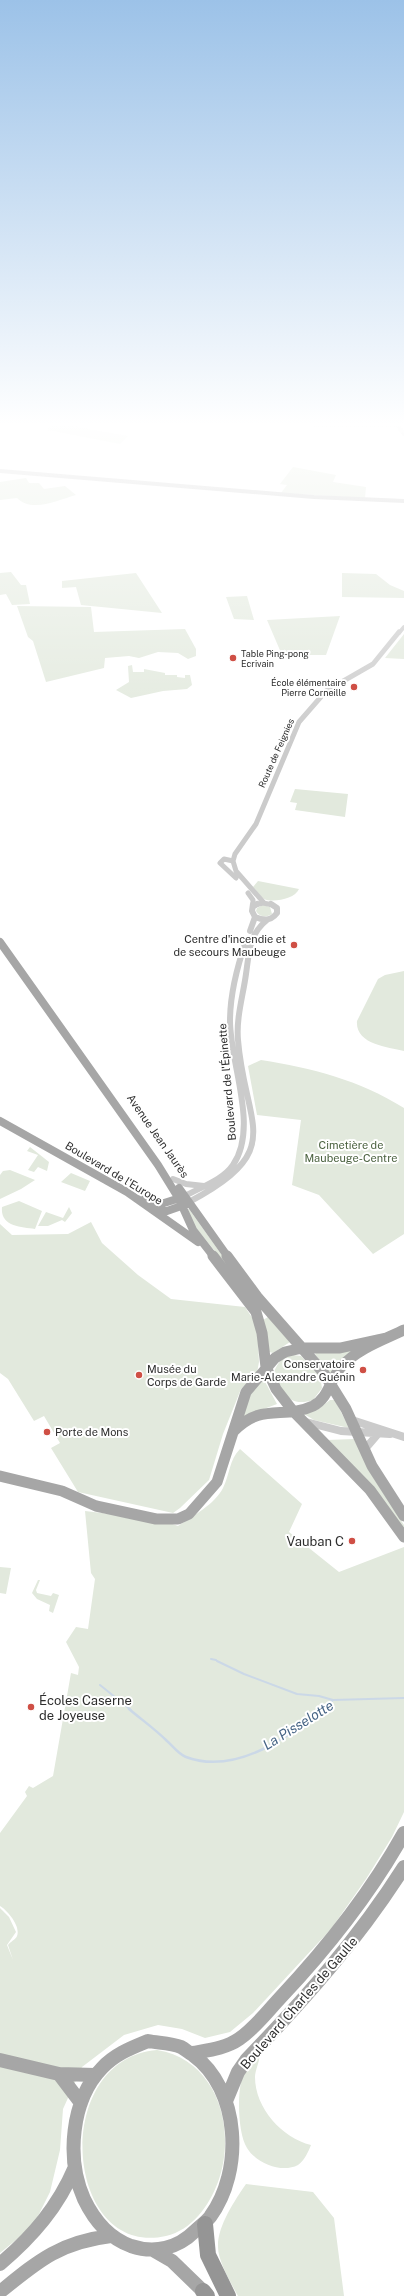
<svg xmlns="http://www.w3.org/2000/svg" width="404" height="2296" viewBox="0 0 404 2296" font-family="'Public Sans',sans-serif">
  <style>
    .green { fill: #e2e9dd }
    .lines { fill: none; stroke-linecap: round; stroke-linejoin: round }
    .stream-far1 { stroke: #cbd8e7; stroke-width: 2 }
    .stream { stroke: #cbd8e7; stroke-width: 2.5 }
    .minor-far3 { stroke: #cbcbcb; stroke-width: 4 }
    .minor-far2 { stroke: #cbcbcb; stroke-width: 5 }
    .minor-far1 { stroke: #cbcbcb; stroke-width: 6 }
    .minor { stroke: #cbcbcb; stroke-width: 8 }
    .major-far2 { stroke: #a6a6a6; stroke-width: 8 }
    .major-far1 { stroke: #a6a6a6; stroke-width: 11 }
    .major { stroke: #a6a6a6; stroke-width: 14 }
    .highway { stroke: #959595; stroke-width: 16 }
    .poi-dot { fill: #cf4f45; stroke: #fff; stroke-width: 1.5 }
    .labels { text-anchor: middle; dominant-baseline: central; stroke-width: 4; stroke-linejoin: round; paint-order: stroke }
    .far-poi-label { font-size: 9px; fill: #2e2e2e; stroke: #fff; text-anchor: start }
    .far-street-label { font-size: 9px; fill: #2e2e2e; stroke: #fff }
    .poi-label { font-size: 11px; fill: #2e2e2e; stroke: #fff; text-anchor: end }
    .street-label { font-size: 11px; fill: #2e2e2e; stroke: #fff }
    .park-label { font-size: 11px; fill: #4c6341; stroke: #fff }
    .near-poi-label { font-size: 13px; fill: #2e2e2e; stroke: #fff; text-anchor: end }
    .near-street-label { font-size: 13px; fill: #2e2e2e; stroke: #fff }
    .near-water-label { font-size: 14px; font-style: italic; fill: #466485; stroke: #fff }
  </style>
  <rect width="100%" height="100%" fill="#fff"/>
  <path class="green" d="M 50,422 L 128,436 L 120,444 L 48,430 Z
    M 312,422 L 391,422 L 395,427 L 313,427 Z
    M 293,467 L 336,475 L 333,482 L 366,487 L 365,498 L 281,493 L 287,485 L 280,484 Z
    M 26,478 L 29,483 L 39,483 L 44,489 L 65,486 L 76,495 C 58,500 32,513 17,498 L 0,500 L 0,482 Z
    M 11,572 L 21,585 L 26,585 L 30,604 L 12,605 L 6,594 L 0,595 L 0,573 Z
    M 136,573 L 162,613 L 81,605 L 76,587 L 62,588 L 62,581 Z
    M 342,573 L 376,574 L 390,585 L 404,591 L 404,598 L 342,597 Z
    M 247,596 L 254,620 L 234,619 L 226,597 Z
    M 17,606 L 91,607 L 94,632 L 185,629 L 196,649 L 196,656 L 188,659 L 178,653 L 158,652 L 139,658 L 129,656 L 105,658 L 104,668 L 46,682 L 33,641 L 28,637 Z
    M 340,616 L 326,655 L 282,655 L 267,620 Z
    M 404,634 L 404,659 L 385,658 Z
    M 132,665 L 133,672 L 144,672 L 144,669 L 165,673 L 165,675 L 177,675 L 177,677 L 185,678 L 185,675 L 190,675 L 192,685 L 187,689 L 163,691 L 131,698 L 116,690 L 129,682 L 128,666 Z
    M 295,789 L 348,794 L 345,817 L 295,810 L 297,803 L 290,802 Z
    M 258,881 L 299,889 C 295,899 273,903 264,899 C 260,897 256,890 253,887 Z
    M 263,905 L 270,907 L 272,914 C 266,918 259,917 256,911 L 257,908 Z
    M 404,971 L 404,1051 C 387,1047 355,1044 357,1021 L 378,979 L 385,975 Z
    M 261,1060 C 312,1068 359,1080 404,1108 L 404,1234 L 373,1254 L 319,1195 L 292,1185 L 301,1120 L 257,1115 L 248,1066 Z
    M 30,1147 L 49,1162 L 47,1171 L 38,1167 L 34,1172 L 28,1170 L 38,1155 L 27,1151 Z
    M 10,1170 L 35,1180 L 21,1189 L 0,1199 L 0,1175 L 3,1171 Z
    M 71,1173 L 90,1181 L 85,1191 L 61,1182 Z
    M 19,1201 L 42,1211 L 35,1229 C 21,1227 0,1227 2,1207 Z
    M 69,1207 L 72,1213 L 65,1222 L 62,1220 L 48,1226 L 38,1226 L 46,1212 L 63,1218 Z
    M 188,1209 L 189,1209 L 229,1265 L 227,1266 L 192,1223 Z
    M 91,1222 L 102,1243 L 138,1275 L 171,1299 L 245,1307 L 257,1325 L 259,1362 L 256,1378 L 241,1389 L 223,1434 L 209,1480 L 180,1508 L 173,1513 L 78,1492 L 51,1448 L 60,1443 L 44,1416 L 34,1421 L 8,1379 L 0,1373 L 0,1224 L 12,1235 L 68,1234 Z
    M 268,1317 L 290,1342 L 273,1353 L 269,1352 L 263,1320 Z
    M 356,1349 L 331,1375 L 315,1354 L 317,1352 Z
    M 293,1355 L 301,1356 L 320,1376 L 322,1388 L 313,1400 C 289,1408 281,1392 274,1372 C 278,1362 282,1357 293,1355 Z
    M 263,1378 L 277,1404 L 243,1417 L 245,1399 Z
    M 330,1400 L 335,1400 L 349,1428 L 314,1420 L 304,1414 L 317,1410 Z
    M 354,1439 L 373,1477 L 404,1525 L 404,1533 L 327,1440 Z
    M 240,1449 L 302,1504 L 289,1532 L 339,1572 L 404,1547 L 404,1812 L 392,1837 L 366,1879 L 331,1929 L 253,2013 L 230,2032 L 205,2038 L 182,2029 L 158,2025 L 124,2035 L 82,2067 L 63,2109 L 60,2150 L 50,2192 L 33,2226 L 0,2253 L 0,1908 L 9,1917 L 16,1932 L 7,1945 L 13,1960 L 8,1945 C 10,1942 16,1939 17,1936 C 21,1926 7,1910 0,1906 L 0,1833 L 27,1796 L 25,1792 L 29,1786 L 33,1788 L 53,1776 L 71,1673 L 78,1675 L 79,1667 L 66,1642 L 76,1627 L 88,1629 L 95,1579 L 91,1573 L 85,1511 L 161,1520 L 178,1526 C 193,1516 215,1504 223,1488 C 230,1474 229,1460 240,1449 Z
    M 0,1567 L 11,1568 L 6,1594 L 0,1593 Z
    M 38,1580 L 40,1580 L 36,1590 L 37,1593 L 51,1596 L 53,1593 L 59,1595 L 53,1613 L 49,1611 L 50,1605 L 37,1599 L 32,1593 Z
    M 157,2050 C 218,2060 237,2130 218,2182 C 209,2206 192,2230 166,2236 C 64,2259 49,2059 157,2050 Z
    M 259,2054 C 261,2059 255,2070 255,2077 C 255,2108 282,2138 311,2145 C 308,2152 305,2160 298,2165 C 281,2174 255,2162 247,2148 C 238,2134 237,2094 242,2079 C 245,2070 254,2061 259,2054 Z
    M 246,2184 L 313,2192 L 334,2218 L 344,2296 L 238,2296 C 231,2283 218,2261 218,2247 C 217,2227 235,2200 246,2184 Z"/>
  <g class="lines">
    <path class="stream-far1" d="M 211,1659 L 216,1660
      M 217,1661 L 244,1674 L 297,1694 L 319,1696 L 333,1700 L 404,1698
      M 100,1685 L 131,1710
      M 321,1710 L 333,1700"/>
    <path class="stream" d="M 129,1709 C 142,1720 155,1729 167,1741 C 173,1746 178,1754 186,1757 C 234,1775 287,1739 322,1709"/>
    <path class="minor-far3" d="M 395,422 L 404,434
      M 0,471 L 314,497 L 404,501
      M 399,633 L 404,627"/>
    <path class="minor-far2" d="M 233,861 L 224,859 L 220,863 L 236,878
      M 248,893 L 253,900 L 253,905
      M 264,903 L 236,871 L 233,861 L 235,854 L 256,824 L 299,722 L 326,691 L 373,664 L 399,632
      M 255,905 L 263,903 L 273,905"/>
    <path class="minor-far1" d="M 253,904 L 252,911 L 255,917 C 264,921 271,921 277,913 L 277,908 L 271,904
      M 254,906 L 257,904
      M 250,931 L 255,917
      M 173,1179 L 186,1184 L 204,1186
      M 185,1196 C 201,1187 223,1180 233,1165 C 259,1127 230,1064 230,1021 C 230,994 237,967 246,941
      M 189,1202 C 288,1149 245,1128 238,1040 C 236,1018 243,996 246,974 C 249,953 249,934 267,920"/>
    <path class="minor" d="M 352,1420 L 404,1437
      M 306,1422 L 341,1431 L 390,1434
      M 365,1449 L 377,1435"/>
    <path class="major-far2" d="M 0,942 L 158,1165 L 179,1199 L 193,1230 L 214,1257
      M 0,1121 L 127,1192 L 198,1242
      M 179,1188 L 228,1257
      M 140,1199 L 161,1204 L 183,1197
      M 153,1210 L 167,1211 L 187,1204"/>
    <path class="major-far1" d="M 213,1256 L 256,1312 L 262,1333 L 266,1367 L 276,1389 L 293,1411 L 370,1490 L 404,1537
      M 227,1256 L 258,1298 L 323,1372 L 346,1409 L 372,1466 L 404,1516
      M 234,1431 C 262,1402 283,1420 313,1406 C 329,1398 330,1379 341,1367 C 357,1349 383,1340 404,1330
      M 0,1476 L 62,1491 L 96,1506 L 156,1519 L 178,1519 L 189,1514 L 217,1482 L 246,1392 L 275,1358 L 285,1352 L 302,1348 L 340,1348 L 386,1338"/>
    <path class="major" d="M 148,2041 C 158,2043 171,2043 181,2047 C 185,2049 189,2053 193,2055 C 240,2089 244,2171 210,2217 C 206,2222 200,2226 195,2231 C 178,2248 155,2254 131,2246 C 109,2238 94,2220 84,2199 C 66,2159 71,2100 102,2068 C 115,2054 131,2048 148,2041 Z
      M 193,2053 C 209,2050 226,2048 239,2039 C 255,2028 267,2012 280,1998 C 328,1947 370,1894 404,1833
      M 0,2060 L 59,2074 L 95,2075
      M 59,2074 L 81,2103
      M 226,2101 L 238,2072 L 247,2059 C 305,1999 359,1938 404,1867
      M 153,2250 L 172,2261 L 203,2291
      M 0,2264 C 33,2236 58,2207 75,2167
      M 0,2292 C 38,2261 60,2242 111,2236"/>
    <path class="highway" d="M 205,2224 L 208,2255 L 228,2296
      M 203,2291 L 207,2296"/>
  </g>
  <linearGradient id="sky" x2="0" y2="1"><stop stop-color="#9cc2e8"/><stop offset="0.57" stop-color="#fff"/><stop offset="1" stop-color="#fff" stop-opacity="0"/></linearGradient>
  <rect width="404" height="744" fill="url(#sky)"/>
  <g class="poi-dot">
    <circle cx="233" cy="658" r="4"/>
    <circle cx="354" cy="687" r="4"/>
    <circle cx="294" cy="945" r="4"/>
    <circle cx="363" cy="1370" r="4"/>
    <circle cx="139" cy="1375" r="4"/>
    <circle cx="47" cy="1432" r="4"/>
    <circle cx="352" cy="1541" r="4"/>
    <circle cx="31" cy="1707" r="4"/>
  </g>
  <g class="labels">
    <g class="far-poi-label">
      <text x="241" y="653">Table Ping-pong<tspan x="241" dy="10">Ecrivain</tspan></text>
      <text x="346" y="682" text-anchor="end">École élémentaire<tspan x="346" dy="10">Pierre Corneille</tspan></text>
    </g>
    <g class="far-street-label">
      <text transform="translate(276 753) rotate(-66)">Route de Feignies</text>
    </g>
    <g class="poi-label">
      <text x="286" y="939">Centre d'incendie et<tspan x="286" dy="13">de secours Maubeuge</tspan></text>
      <text x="355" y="1364">Conservatoire<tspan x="355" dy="13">Marie-Alexandre Guénin</tspan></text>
      <text x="147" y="1369" text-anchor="start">Musée du<tspan x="147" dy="13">Corps de Garde</tspan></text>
      <text x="55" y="1432" text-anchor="start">Porte de Mons</text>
    </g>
    <g class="street-label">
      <text transform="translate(227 1082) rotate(-95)">Boulevard de l'Épinette</text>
      <text transform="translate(158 1136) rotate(55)">Avenue Jean Jaurès</text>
      <text transform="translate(114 1173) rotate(31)">Boulevard de l'Europe</text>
    </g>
    <g class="park-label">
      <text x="351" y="1145">Cimetière de<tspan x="351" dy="13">Maubeuge-Centre</tspan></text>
    </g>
    <g class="near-poi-label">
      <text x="344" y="1541">Vauban C</text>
      <text x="39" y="1700" text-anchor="start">Écoles Caserne<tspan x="39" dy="15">de Joyeuse</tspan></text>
    </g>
    <g class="near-street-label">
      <text transform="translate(299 2003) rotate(-49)">Boulevard Charles de Gaulle</text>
    </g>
    <g class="near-water-label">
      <text transform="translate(298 1725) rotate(-32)">La Pisselotte</text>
    </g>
  </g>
</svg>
